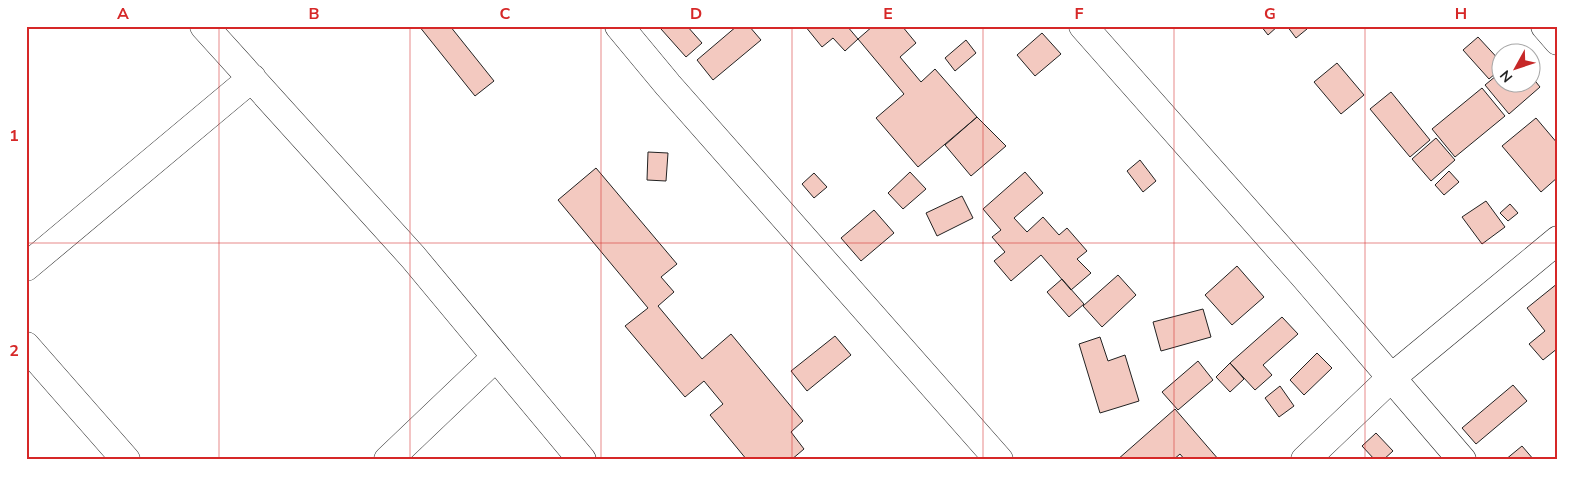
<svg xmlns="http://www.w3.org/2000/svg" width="1584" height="486" viewBox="0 0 1584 486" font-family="'Nunito Sans',sans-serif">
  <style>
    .building { fill: #f3c9c0; stroke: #222 }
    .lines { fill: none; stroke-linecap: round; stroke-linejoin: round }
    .minor-casing { stroke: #222; stroke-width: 29 }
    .minor { stroke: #fff; stroke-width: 28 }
    .grid { fill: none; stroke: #d62828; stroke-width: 1; stroke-opacity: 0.55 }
    .neatline { fill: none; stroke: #d62828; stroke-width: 2 }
    .grid-label { font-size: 16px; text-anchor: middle; font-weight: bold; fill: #d62828 }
  </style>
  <rect width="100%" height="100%" fill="#fff"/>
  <path class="building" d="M 419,26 L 450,26 L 494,81 L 475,96 Z
    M 664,26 L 687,26 L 702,43 L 686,57 L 661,29 Z
    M 737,26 L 749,26 L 761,40 L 713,80 L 697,60 Z
    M 805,26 L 847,26 L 858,39 L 845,51 L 833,38 L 822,47 Z
    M 873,26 L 902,26 L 916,43 L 900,57 L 921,82 L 935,69 L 977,117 L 918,167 L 876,118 L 904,94 L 858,39 Z
    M 1261,26 L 1278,26 L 1268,35 Z
    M 1287,26 L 1305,26 L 1307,29 L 1296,38 Z
    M 1042,33 L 1061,54 L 1035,76 L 1017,55 Z
    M 1478,37 L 1502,63 L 1502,68 L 1489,79 L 1463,50 Z
    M 966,40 L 976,53 L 955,71 L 945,58 Z
    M 1337,63 L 1364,95 L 1341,114 L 1314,82 Z
    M 1502,71 L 1502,82 L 1532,82 L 1532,77 L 1540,87 L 1509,114 L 1485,85 Z
    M 1482,88 L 1505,116 L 1455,157 L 1432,129 Z
    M 1391,92 L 1430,140 L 1410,157 L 1370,109 Z
    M 977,117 L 1006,146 L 971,176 L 945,145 Z
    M 1536,118 L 1558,144 L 1558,177 L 1541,192 L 1502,146 Z
    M 1436,138 L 1455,160 L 1431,181 L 1412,159 Z
    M 648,152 L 668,153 L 666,181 L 647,180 Z
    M 1140,160 L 1156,181 L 1143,192 L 1127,171 Z
    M 596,168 L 677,264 L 661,277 L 674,292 L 658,306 L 702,359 L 731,334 L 803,421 L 791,432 L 804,449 L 791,460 L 747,460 L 710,415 L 723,404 L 704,381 L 685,397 L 625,326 L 648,308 L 558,200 Z
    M 1449,171 L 1459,182 L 1444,195 L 1435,185 Z
    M 910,172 L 926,189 L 903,209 L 888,193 Z
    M 1025,172 L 1043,193 L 1014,218 L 1027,232 L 1043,217 L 1059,235 L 1067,228 L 1087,251 L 1077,259 L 1091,273 L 1071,290 L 1041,255 L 1011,281 L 994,261 L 1005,252 L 992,237 L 1001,230 L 983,209 Z
    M 814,173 L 827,187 L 814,198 L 802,184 Z
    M 962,196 L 973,218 L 937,236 L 926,213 Z
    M 1486,201 L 1505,227 L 1482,244 L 1462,217 Z
    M 1510,204 L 1518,213 L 1508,221 L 1500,213 Z
    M 874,210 L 894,233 L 861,261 L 841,238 Z
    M 1237,266 L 1264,297 L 1232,325 L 1205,295 Z
    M 1118,275 L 1136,295 L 1102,327 L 1083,306 Z
    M 1062,279 L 1084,304 L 1069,317 L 1047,292 Z
    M 1558,283 L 1558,348 L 1543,360 L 1529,344 L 1545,331 L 1527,308 Z
    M 1203,309 L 1211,337 L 1161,351 L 1153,322 Z
    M 1282,317 L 1298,334 L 1263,365 L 1272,375 L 1255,390 L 1230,363 Z
    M 835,336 L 851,355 L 807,391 L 791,371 Z
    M 1100,337 L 1108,361 L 1125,355 L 1139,401 L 1100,413 L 1079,344 Z
    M 1317,353 L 1332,368 L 1304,395 L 1290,380 Z
    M 1198,361 L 1213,380 L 1178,410 L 1162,392 Z
    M 1230,363 L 1244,379 L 1230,392 L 1216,377 Z
    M 1513,385 L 1527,401 L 1476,444 L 1462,428 Z
    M 1280,386 L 1294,406 L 1279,417 L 1265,398 Z
    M 1175,409 L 1219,460 L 1185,460 L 1180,454 L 1173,460 L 1117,460 Z
    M 1376,433 L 1393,451 L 1383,460 L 1375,460 L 1362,446 Z
    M 1522,446 L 1534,460 L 1505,460 Z"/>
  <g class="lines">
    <defs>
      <path id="minor" d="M 204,26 L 413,257 L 582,460
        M 619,26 L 668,85 L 999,460
        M 1083,26 L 1304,276 L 1462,460
        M 1545,26 L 1558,41
        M 26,267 L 252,78
        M 26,346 L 126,460
        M 388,460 L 496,357
        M 1305,460 L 1391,378 L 1558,240"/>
    </defs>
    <use href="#minor" class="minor-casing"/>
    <use href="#minor" class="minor"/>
  </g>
  <path class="grid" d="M 219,26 L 219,460M 410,26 L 410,460M 601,26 L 601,460M 792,26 L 792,460M 983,26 L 983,460M 1174,26 L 1174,460M 1365,26 L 1365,460M 26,243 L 1558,243"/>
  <rect width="1584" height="486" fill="none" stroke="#ffffff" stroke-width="55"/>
  <g transform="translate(1516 68) rotate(230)"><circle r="24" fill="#ffffff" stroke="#a7a7a7"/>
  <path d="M0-4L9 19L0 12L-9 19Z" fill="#c62828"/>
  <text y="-8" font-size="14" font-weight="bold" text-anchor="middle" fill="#222222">N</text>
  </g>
  <rect x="28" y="28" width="1528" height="430" class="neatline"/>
  <g class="grid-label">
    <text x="123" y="19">A</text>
    <text x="314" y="19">B</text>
    <text x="505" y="19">C</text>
    <text x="696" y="19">D</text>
    <text x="888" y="19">E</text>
    <text x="1079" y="19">F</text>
    <text x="1270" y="19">G</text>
    <text x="1461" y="19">H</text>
    <text x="14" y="141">1</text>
    <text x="14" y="356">2</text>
  </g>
</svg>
